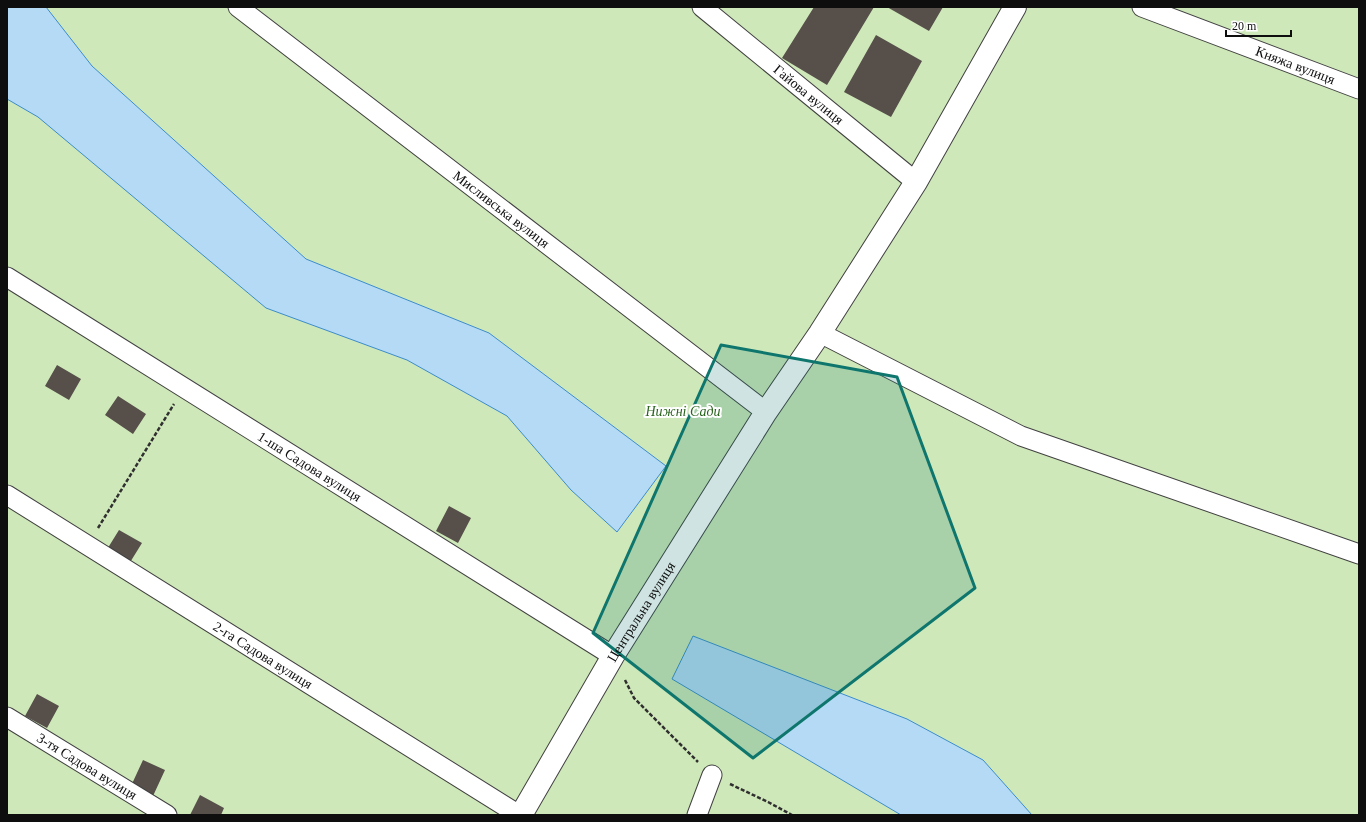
<svg xmlns="http://www.w3.org/2000/svg" width="1366" height="822" viewBox="0 0 1366 822" font-family="Georgia,serif">
  <style>
    .green { fill: #cfe8b9 }
    .water { fill: #b4daf5; stroke: #3c8ccb }
    .building { fill: #564f4a }
    .lines { fill: none; stroke-linecap: round; stroke-linejoin: round }
    .minor-casing { stroke: #414141; stroke-width: 21 }
    .tertiary-casing { stroke: #414141; stroke-width: 24 }
    .path { stroke: #303030; stroke-width: 2.5; stroke-dasharray: 4 2; stroke-linecap: butt }
    .minor { stroke: #fff; stroke-width: 19 }
    .tertiary { stroke: #fff; stroke-width: 22 }
    .marked { fill: #0f766e; fill-opacity: 0.2; stroke: #0f766e; stroke-width: 3; stroke-linejoin: round }
    .labels { text-anchor: middle; dominant-baseline: central; stroke-width: 4; stroke-linejoin: round; paint-order: stroke }
    .street-label { font-size: 14px; fill: #0e0e0e; stroke: #fff }
    .park-label { font-size: 14px; font-style: italic; fill: #2a641f; stroke: #fff }
  </style>
  <rect width="100%" height="100%" fill="#fffcee"/>
  <path class="green" d="M 7,7 L 1359,7 L 1359,815 L 7,815 Z"/>
  <path class="water" d="M 7,7 L 46,7 L 92,66 L 306,259 L 489,333 L 666,466 L 617,532 L 571,490 L 507,416 L 407,360 L 266,308 L 38,117 L 7,99 Z
    M 693,636 L 907,719 L 983,760 L 1032,815 L 901,815 L 672,679 Z"/>
  <path class="building" d="M 814,7 L 874,7 L 827,85 L 782,58 Z
    M 887,7 L 943,7 L 929,31 Z
    M 876,35 L 922,61 L 891,117 L 844,92 Z
    M 57,365 L 81,379 L 69,400 L 45,386 Z
    M 118,396 L 146,414 L 133,434 L 105,415 Z
    M 449,506 L 471,518 L 458,543 L 436,531 Z
    M 119,530 L 142,543 L 129,564 L 106,551 Z
    M 37,694 L 59,706 L 47,728 L 25,716 Z
    M 143,760 L 165,770 L 153,796 L 131,786 Z
    M 200,795 L 224,808 L 221,815 L 190,815 Z"/>
  <g class="lines">
    <defs>
      <g id="minor">
        <path id="s1" d="M 238,7 L 766,412"/>
        <path id="s2" d="M 702,7 L 916,182"/>
        <path id="s3" d="M 1142,7 L 1359,89"/>
        <path id="s4" d="M 7,277 L 613,656"/>
        <path d="M 820,333 L 1021,436 L 1359,554"/>
        <path id="s5" d="M 7,495 L 519,815"/>
        <path id="s6" d="M 7,717 L 167,815"/>
        <path d="M 697,815 L 712,775"/>
      </g>
      <g id="tertiary">
        <path id="s7" d="M 521,815 L 613,656 L 766,412 L 820,333 L 916,182 L 1015,7"/>
      </g>
    </defs>
    <use href="#minor" class="minor-casing"/>
    <use href="#tertiary" class="tertiary-casing"/>
    <path class="path" d="M 98,528 L 174,404
      M 625,680 L 634,698 L 698,762
      M 730,784 L 768,802 L 792,815"/>
    <use href="#minor" class="minor"/>
    <use href="#tertiary" class="tertiary"/>
  </g>
  <path class="marked" d="M 721,345 L 897,377 L 975,588 L 753,758 L 593,633 Z"/>
  <g class="labels">
    <g class="street-label">
      <text stroke="none"><textPath href="#s3" startOffset="164">Княжа вулиця</textPath></text>
      <text stroke="none"><textPath href="#s2" startOffset="138">Гайова вулиця</textPath></text>
      <text stroke="none"><textPath href="#s1" startOffset="332">Мисливська вулиця</textPath></text>
      <text stroke="none"><textPath href="#s4" startOffset="357">1-ша Садова вулиця</textPath></text>
      <text stroke="none"><textPath href="#s7" startOffset="236">Центральна вулиця</textPath></text>
      <text stroke="none"><textPath href="#s5" startOffset="302">2-га Садова вулиця</textPath></text>
      <text stroke="none"><textPath href="#s6" startOffset="94">3-тя Садова вулиця</textPath></text>
    </g>
    <g class="park-label">
      <text x="683" y="411">Нижні Сади</text>
    </g>
  </g>
  <rect width="1366" height="822" fill="none" stroke="#0e0e0e" stroke-width="16"/>
  <path d="M1226 30v6h65v-6" fill="none" stroke="#0e0e0e" stroke-width="2"/>
  <text x="1232" y="30" font-size="12" fill="#0e0e0e" stroke="#ffffff" stroke-width="3" paint-order="stroke">20 m</text>
</svg>
